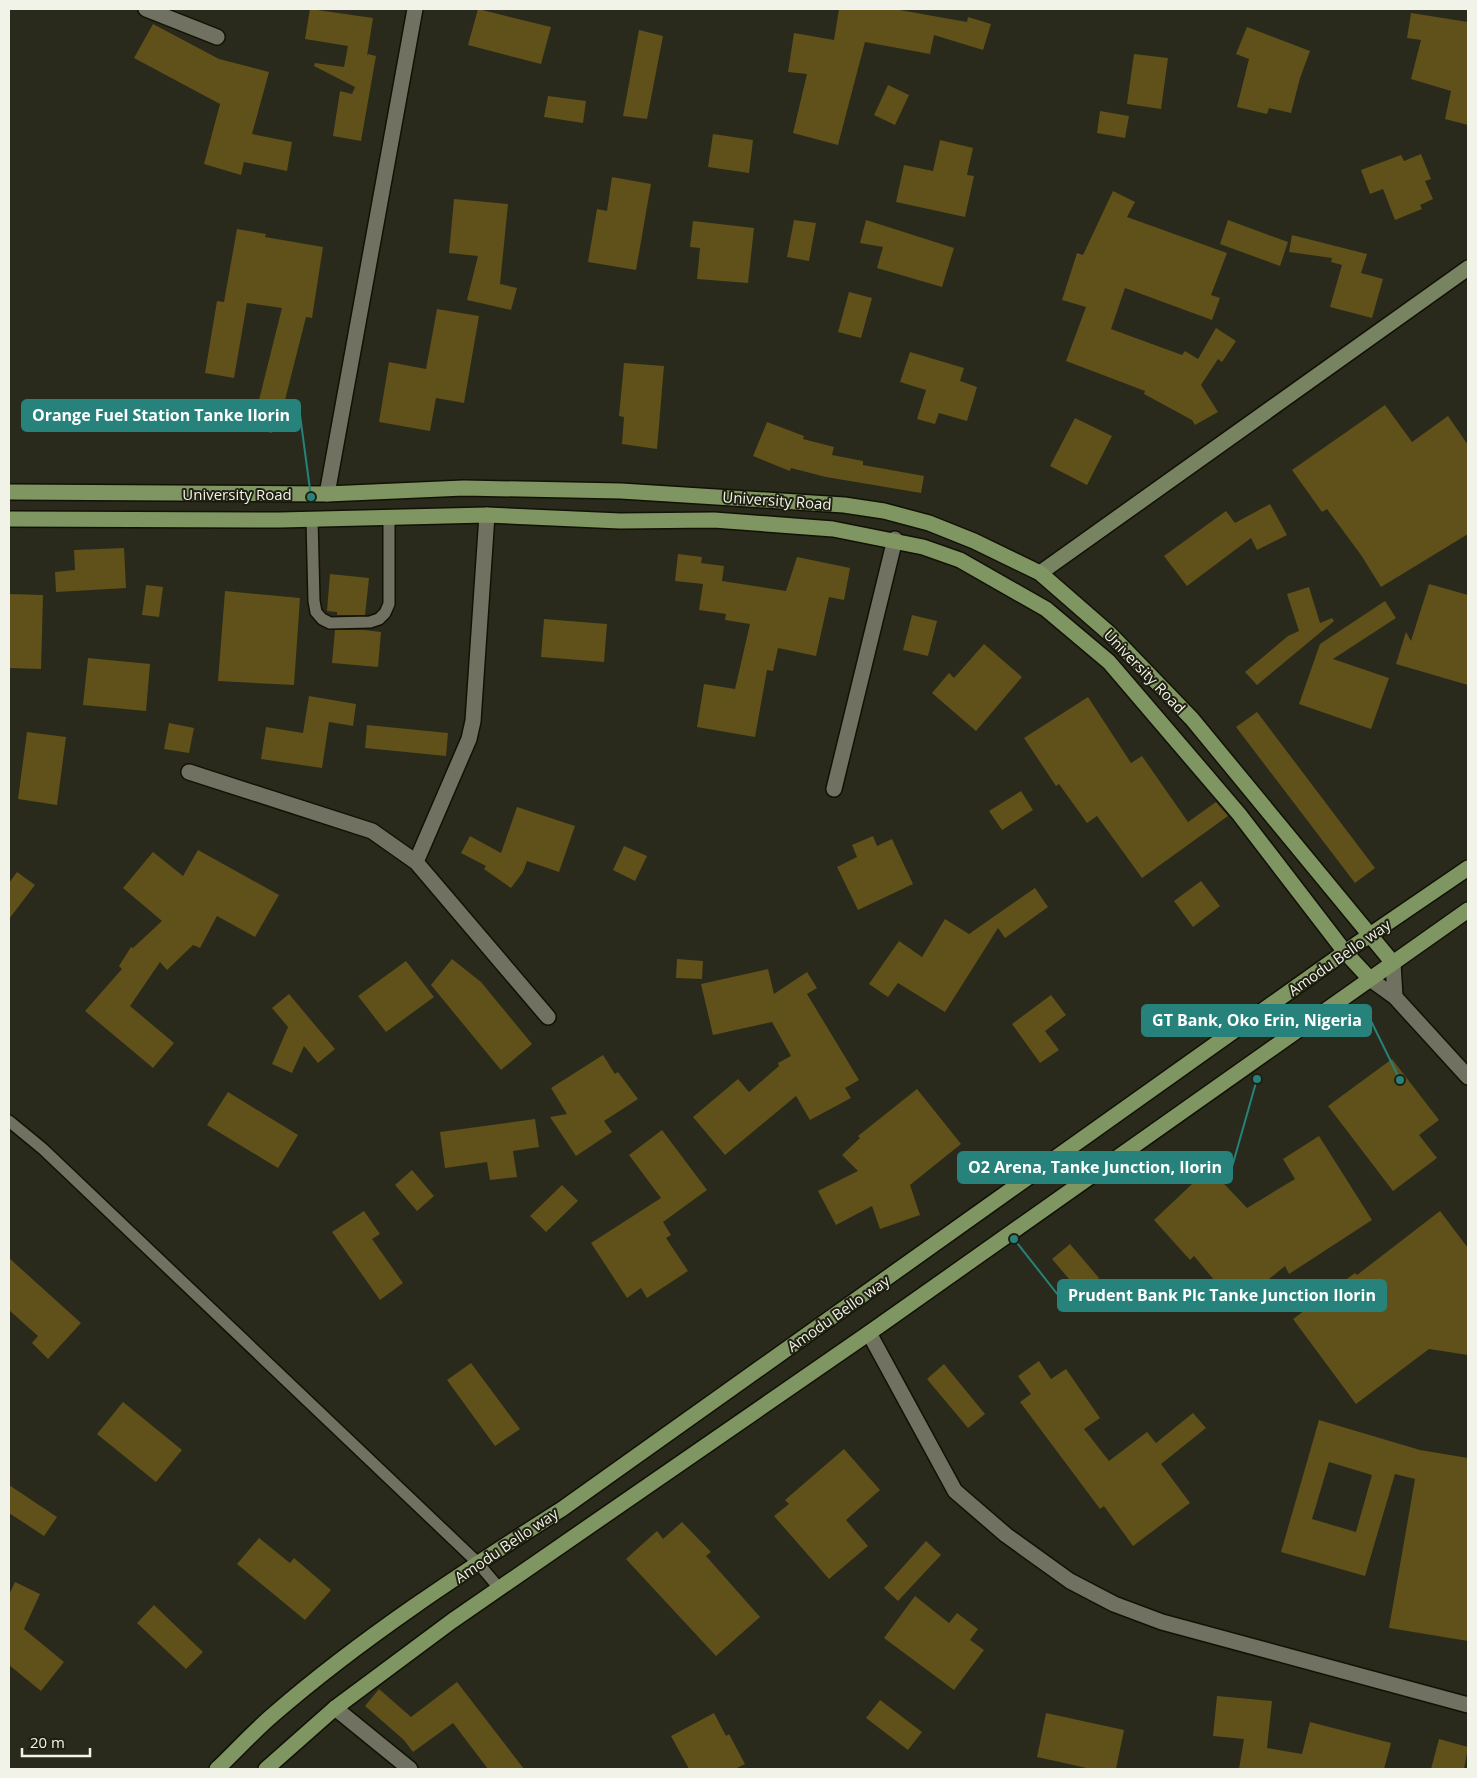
<svg xmlns="http://www.w3.org/2000/svg" width="1477" height="1778" viewBox="0 0 1477 1778" font-family="'Open Sans',sans-serif">
  <style>
    .building { fill: #605019; fill-rule: evenodd }
    .lines { fill: none; stroke-linecap: round; stroke-linejoin: round }
    .lane-casing { stroke: #111205; stroke-width: 14 }
    .street-casing { stroke: #111205; stroke-width: 18 }
    .secondary-casing { stroke: #111205; stroke-width: 18 }
    .primary-casing { stroke: #111205; stroke-width: 18 }
    .lane { stroke: #707160; stroke-width: 11 }
    .street { stroke: #707160; stroke-width: 15 }
    .secondary { stroke: #788361; stroke-width: 15 }
    .primary { stroke: #7f9562; stroke-width: 15 }
    .labels { text-anchor: middle; dominant-baseline: central; stroke-width: 4; stroke-linejoin: round; paint-order: stroke }
    .street-label { font-size: 15px; fill: #f1f2e8; stroke: #1f2011 }
    .leader { fill: none; stroke: #26827a; stroke-width: 2 }
    .callout-dot { fill: #26827a; stroke: #1f2011; stroke-width: 2 }
    .callout { fill: #26827a; stroke: #26827a; stroke-width: 2 }
    .callout-label { font-size: 16px; text-anchor: middle; font-weight: bold; fill: #fff }
  </style>
  <rect width="100%" height="100%" fill="#292a1b"/>
  <path class="building" d="M 310,9 L 373,18 L 367,56 L 368,54 L 376,56 L 361,141 L 333,136 L 340,91 L 352,94 L 355,87 L 314,66 L 315,63 L 344,67 L 348,46 L 305,39 Z
    M 478,9 L 551,27 L 541,64 L 468,45 Z
    M 839,9 L 894,9 L 967,22 L 968,17 L 991,24 L 983,50 L 934,35 L 930,54 L 865,42 L 838,145 L 793,133 L 807,74 L 788,72 L 794,33 L 834,40 Z
    M 1411,13 L 1468,22 L 1468,125 L 1445,119 L 1451,91 L 1411,79 L 1421,40 L 1407,38 Z
    M 153,24 L 219,59 L 269,72 L 252,134 L 292,142 L 287,171 L 244,162 L 241,175 L 204,164 L 220,104 L 134,58 Z
    M 1247,27 L 1310,51 L 1300,78 L 1291,113 L 1269,108 L 1267,114 L 1237,107 L 1249,59 L 1236,54 Z
    M 639,30 L 663,36 L 647,119 L 623,116 Z
    M 1134,54 L 1168,58 L 1161,109 L 1127,104 Z
    M 888,85 L 909,95 L 895,125 L 874,115 Z
    M 548,96 L 586,101 L 583,123 L 544,117 Z
    M 1100,111 L 1129,116 L 1125,138 L 1097,133 Z
    M 713,134 L 753,140 L 749,173 L 708,167 Z
    M 940,140 L 973,148 L 967,175 L 974,176 L 965,217 L 896,202 L 904,165 L 933,171 Z
    M 1421,154 L 1431,179 L 1425,181 L 1433,199 L 1420,205 L 1422,209 L 1395,220 L 1383,189 L 1370,194 L 1361,170 L 1401,155 L 1404,161 Z
    M 612,177 L 651,184 L 636,270 L 588,262 L 597,209 L 607,211 Z
    M 1113,191 L 1135,202 L 1127,217 L 1227,253 L 1211,295 L 1220,298 L 1212,320 L 1125,288 L 1111,329 L 1182,355 L 1185,351 L 1198,359 L 1216,328 L 1236,341 L 1222,362 L 1218,359 L 1201,385 L 1218,412 L 1195,425 L 1192,420 L 1144,394 L 1145,391 L 1066,361 L 1086,307 L 1062,300 L 1077,253 L 1083,255 Z
    M 454,199 L 508,204 L 500,284 L 517,288 L 511,310 L 467,300 L 478,256 L 449,253 Z
    M 794,220 L 816,223 L 809,261 L 787,257 Z
    M 866,220 L 954,248 L 942,287 L 877,268 L 883,247 L 860,243 Z
    M 1228,220 L 1288,242 L 1280,266 L 1220,244 Z
    M 693,221 L 754,228 L 748,283 L 697,279 L 700,248 L 690,247 Z
    M 237,229 L 266,234 L 265,237 L 323,247 L 312,318 L 306,317 L 283,408 L 278,407 L 272,433 L 252,428 L 282,308 L 247,303 L 234,378 L 205,373 L 217,301 L 224,302 Z
    M 1292,235 L 1367,254 L 1361,273 L 1383,279 L 1372,318 L 1330,307 L 1342,265 L 1331,262 L 1332,258 L 1289,252 Z
    M 849,292 L 872,298 L 861,338 L 838,332 Z
    M 437,309 L 479,316 L 464,403 L 436,398 L 430,431 L 379,422 L 389,362 L 426,369 Z
    M 910,352 L 964,368 L 960,381 L 977,387 L 967,421 L 939,413 L 935,424 L 917,419 L 926,390 L 900,382 Z
    M 624,363 L 664,366 L 657,449 L 622,444 L 624,417 L 619,416 Z
    M 1385,405 L 1412,442 L 1448,416 L 1468,445 L 1468,534 L 1381,587 L 1361,555 L 1327,509 L 1322,512 L 1292,470 Z
    M 1075,418 L 1112,436 L 1087,485 L 1050,466 Z
    M 767,422 L 804,436 L 803,439 L 834,447 L 832,455 L 863,461 L 863,465 L 924,476 L 921,493 L 826,477 L 791,468 L 790,471 L 753,456 Z
    M 1270,504 L 1287,535 L 1257,550 L 1251,538 L 1187,586 L 1164,556 L 1226,511 L 1235,523 Z
    M 124,548 L 126,588 L 56,592 L 55,572 L 75,570 L 74,550 Z
    M 678,554 L 702,557 L 701,563 L 724,566 L 722,581 L 786,591 L 797,557 L 850,568 L 844,600 L 829,597 L 816,656 L 778,648 L 773,671 L 767,670 L 755,737 L 697,727 L 704,684 L 735,689 L 750,624 L 725,620 L 726,614 L 699,610 L 703,584 L 675,581 Z
    M 330,574 L 369,578 L 365,615 L 337,615 L 337,612 L 327,611 Z
    M 1429,584 L 1468,595 L 1468,685 L 1396,664 L 1406,632 L 1411,641 Z
    M 146,585 L 163,587 L 159,617 L 142,615 Z
    M 1309,587 L 1320,623 L 1332,618 L 1334,621 L 1257,685 L 1245,672 L 1288,636 L 1299,631 L 1287,594 Z
    M 225,591 L 300,598 L 294,685 L 218,681 Z
    M 9,594 L 43,595 L 41,669 L 9,668 Z
    M 1385,601 L 1396,618 L 1333,659 L 1389,678 L 1371,729 L 1299,704 L 1320,644 Z
    M 912,615 L 937,621 L 928,656 L 903,650 Z
    M 544,619 L 607,624 L 604,662 L 541,657 Z
    M 335,630 L 364,630 L 381,632 L 378,667 L 332,663 Z
    M 984,644 L 1022,677 L 976,731 L 932,693 L 949,673 L 954,678 Z
    M 88,658 L 150,664 L 146,711 L 83,705 Z
    M 309,696 L 356,704 L 353,726 L 329,722 L 322,768 L 261,759 L 266,727 L 303,733 Z
    M 1088,697 L 1131,763 L 1142,756 L 1188,822 L 1216,802 L 1228,816 L 1142,878 L 1097,816 L 1087,823 L 1059,784 L 1056,786 L 1024,738 Z
    M 1257,712 L 1375,868 L 1355,883 L 1236,727 Z
    M 169,723 L 194,728 L 189,753 L 164,749 Z
    M 367,725 L 448,733 L 446,756 L 365,748 Z
    M 27,732 L 66,737 L 57,805 L 18,799 Z
    M 1021,791 L 1033,810 L 1002,830 L 989,811 Z
    M 517,807 L 575,826 L 559,872 L 527,861 L 523,872 L 511,888 L 484,869 L 486,866 L 461,853 L 470,836 L 501,853 Z
    M 873,836 L 877,846 L 892,839 L 913,884 L 858,910 L 837,867 L 857,857 L 852,845 Z
    M 624,846 L 647,856 L 635,881 L 613,870 Z
    M 198,850 L 279,895 L 255,937 L 217,916 L 200,948 L 193,945 L 167,970 L 160,962 L 130,1006 L 174,1043 L 153,1068 L 85,1011 L 122,969 L 119,966 L 131,947 L 133,948 L 162,921 L 123,888 L 153,852 L 183,876 Z
    M 17,872 L 35,885 L 9,919 L 9,883 Z
    M 1201,881 L 1220,906 L 1193,927 L 1174,901 Z
    M 1035,888 L 1048,907 L 1005,938 L 998,928 L 945,1012 L 898,983 L 888,997 L 869,984 L 899,941 L 922,957 L 945,919 L 969,934 Z
    M 452,959 L 481,982 L 532,1044 L 501,1070 L 431,985 Z
    M 677,959 L 703,961 L 702,979 L 676,978 Z
    M 406,961 L 434,997 L 386,1032 L 358,996 Z
    M 768,969 L 774,994 L 807,972 L 817,988 L 807,994 L 859,1080 L 845,1088 L 851,1098 L 810,1120 L 796,1096 L 725,1155 L 693,1117 L 738,1079 L 749,1092 L 779,1066 L 778,1063 L 791,1056 L 772,1022 L 713,1035 L 701,984 Z
    M 289,994 L 335,1049 L 318,1063 L 304,1046 L 292,1073 L 272,1064 L 288,1027 L 272,1008 Z
    M 1051,995 L 1066,1015 L 1045,1031 L 1059,1050 L 1040,1063 L 1012,1024 Z
    M 603,1055 L 615,1074 L 618,1072 L 638,1099 L 604,1121 L 612,1132 L 576,1156 L 550,1117 L 567,1114 L 551,1088 Z
    M 1392,1059 L 1439,1120 L 1419,1135 L 1437,1158 L 1393,1191 L 1328,1106 Z
    M 917,1089 L 961,1144 L 910,1185 L 920,1215 L 880,1229 L 872,1206 L 836,1225 L 818,1191 L 858,1171 L 842,1155 L 860,1138 L 858,1136 Z
    M 228,1092 L 298,1135 L 278,1168 L 207,1125 Z
    M 535,1119 L 539,1147 L 513,1151 L 517,1177 L 490,1180 L 487,1162 L 445,1168 L 440,1132 Z
    M 662,1130 L 707,1190 L 663,1222 L 671,1235 L 666,1238 L 688,1271 L 647,1298 L 641,1288 L 627,1298 L 591,1243 L 661,1198 L 629,1155 Z
    M 1319,1136 L 1372,1220 L 1289,1274 L 1285,1266 L 1236,1306 L 1194,1256 L 1190,1260 L 1154,1220 L 1209,1168 L 1247,1208 L 1295,1179 L 1283,1159 Z
    M 412,1170 L 434,1196 L 417,1211 L 395,1185 Z
    M 562,1185 L 578,1201 L 546,1232 L 530,1216 Z
    M 364,1211 L 380,1234 L 372,1239 L 403,1283 L 380,1300 L 332,1232 Z
    M 1440,1211 L 1468,1248 L 1468,1355 L 1429,1349 L 1356,1404 L 1293,1319 L 1355,1273 L 1357,1275 Z
    M 1070,1244 L 1099,1278 L 1081,1293 L 1052,1259 Z
    M 9,1258 L 81,1323 L 48,1359 L 32,1343 L 38,1336 L 9,1310 Z
    M 1039,1361 L 1051,1379 L 1066,1369 L 1100,1418 L 1084,1429 L 1109,1461 L 1147,1432 L 1156,1443 L 1193,1413 L 1206,1428 L 1161,1464 L 1190,1503 L 1133,1546 L 1104,1506 L 1100,1509 L 1020,1402 L 1031,1394 L 1018,1376 Z
    M 471,1363 L 520,1429 L 495,1446 L 447,1380 Z
    M 944,1364 L 985,1414 L 968,1428 L 927,1379 Z
    M 123,1402 L 182,1450 L 156,1482 L 97,1434 Z
    M 1319,1420 L 1420,1450 L 1468,1458 L 1468,1641 L 1389,1628 L 1415,1479 L 1395,1474 L 1365,1576 L 1281,1552 ZM 1329,1462 L 1372,1475 L 1356,1532 L 1312,1519 Z
    M 844,1449 L 880,1490 L 846,1520 L 868,1546 L 829,1579 L 774,1516 L 789,1504 L 785,1500 Z
    M 9,1485 L 57,1517 L 44,1536 L 9,1513 Z
    M 682,1522 L 711,1552 L 706,1556 L 760,1617 L 716,1656 L 626,1559 L 657,1531 L 663,1539 Z
    M 259,1538 L 290,1563 L 294,1558 L 331,1590 L 305,1620 L 237,1564 Z
    M 926,1541 L 941,1555 L 898,1601 L 884,1588 Z
    M 15,1582 L 40,1594 L 24,1629 L 64,1662 L 41,1691 L 9,1665 L 9,1595 Z
    M 915,1596 L 949,1623 L 957,1613 L 978,1629 L 970,1640 L 984,1650 L 954,1690 L 884,1638 Z
    M 154,1605 L 203,1652 L 186,1669 L 137,1623 Z
    M 457,1682 L 524,1769 L 488,1769 L 453,1723 L 413,1752 L 404,1740 L 365,1706 L 379,1689 L 411,1717 Z
    M 1217,1696 L 1272,1701 L 1267,1748 L 1302,1754 L 1310,1722 L 1391,1743 L 1384,1769 L 1239,1769 L 1244,1739 L 1213,1736 Z
    M 880,1700 L 922,1732 L 908,1750 L 866,1718 Z
    M 714,1713 L 726,1736 L 729,1734 L 745,1764 L 735,1769 L 689,1769 L 671,1736 Z
    M 1046,1713 L 1124,1730 L 1116,1769 L 1091,1769 L 1037,1757 Z
    M 1439,1739 L 1468,1747 L 1464,1769 L 1431,1769 Z"/>
  <g class="lines">
    <defs>
      <path id="lane" d="M 312,519 L 314,601 L 316,612 L 322,619 L 330,623 L 370,622 L 379,619 L 385,613 L 389,604 L 389,518
        M 9,1121 L 43,1149 L 478,1563 L 499,1588"/>
      <path id="street" d="M 146,9 L 217,37
        M 327,494 L 415,9
        M 189,772 L 372,831 L 416,862 L 548,1017
        M 834,789 L 895,539
        M 416,862 L 469,739 L 473,721 L 487,515
        M 1393,963 L 1395,997
        M 1370,979 L 1395,997 L 1468,1077
        M 869,1333 L 955,1491 L 1006,1535 L 1070,1581 L 1114,1604 L 1162,1622 L 1468,1705
        M 335,1708 L 410,1769"/>
      <path id="secondary" d="M 1040,573 L 1468,268"/>
      <path id="primary" d="M 9,492 L 327,494 L 464,488 L 621,491 L 844,505 L 884,511 L 929,523 L 974,541 L 1040,573 L 1110,634 L 1192,719 L 1393,963
        M 9,519 L 280,520 L 487,515 L 620,521 L 714,520 L 833,529 L 923,547 L 960,560 L 1046,609 L 1109,662 L 1239,814 L 1345,952 L 1370,979
        M 217,1769 C 236,1751 254,1731 274,1714 C 363,1637 463,1572 562,1509 L 1345,952 L 1468,868
        M 266,1769 L 335,1708 L 452,1621 L 869,1333 L 1468,910"/>
    </defs>
    <use href="#lane" class="lane-casing"/>
    <use href="#street" class="street-casing"/>
    <use href="#secondary" class="secondary-casing"/>
    <use href="#primary" class="primary-casing"/>
    <use href="#lane" class="lane"/>
    <use href="#street" class="street"/>
    <use href="#secondary" class="secondary"/>
    <use href="#primary" class="primary"/>
  </g>
  <g class="labels">
    <g class="street-label">
      <text x="237" y="494">University Road</text>
      <text transform="translate(777 500) rotate(4)">University Road</text>
      <text transform="translate(1145 671) rotate(46)">University Road</text>
      <text transform="translate(1339 957) rotate(-35)">Amodu Bello way</text>
      <text transform="translate(838 1313) rotate(-35)">Amodu Bello way</text>
      <text transform="translate(506 1545) rotate(-34)">Amodu Bello way</text>
    </g>
  </g>
  <path class="leader" d="M311 497L300 415M1400 1080L1371 1021M1257 1079L1232 1167M1014 1239L1058 1295"/>
  <g class="callout-dot">
    <circle cx="311" cy="497" r="5"/>
    <circle cx="1400" cy="1080" r="5"/>
    <circle cx="1257" cy="1079" r="5"/>
    <circle cx="1014" cy="1239" r="5"/>
  </g>
  <g class="callout">
    <rect x="22" y="400" width="278" height="31" rx="5"/>
    <rect x="1142" y="1005" width="229" height="31" rx="5"/>
    <rect x="958" y="1152" width="274" height="31" rx="5"/>
    <rect x="1058" y="1280" width="328" height="31" rx="5"/>
  </g>
  <g class="callout-label">
    <text x="161" y="421">Orange Fuel Station Tanke Ilorin</text>
    <text x="1257" y="1026">GT Bank, Oko Erin, Nigeria</text>
    <text x="1095" y="1173">O2 Arena, Tanke Junction, Ilorin</text>
    <text x="1222" y="1301">Prudent Bank Plc Tanke Junction Ilorin</text>
  </g>
  <rect width="1477" height="1778" fill="none" stroke="#f1f2e8" stroke-width="20"/>
  <path d="M22 1748v8h68v-8" fill="none" stroke="#f1f2e8" stroke-width="2.5"/>
  <text x="30" y="1748" font-size="15" fill="#f1f2e8" stroke="#1f2011" stroke-width="4" paint-order="stroke">20 m</text>
</svg>
